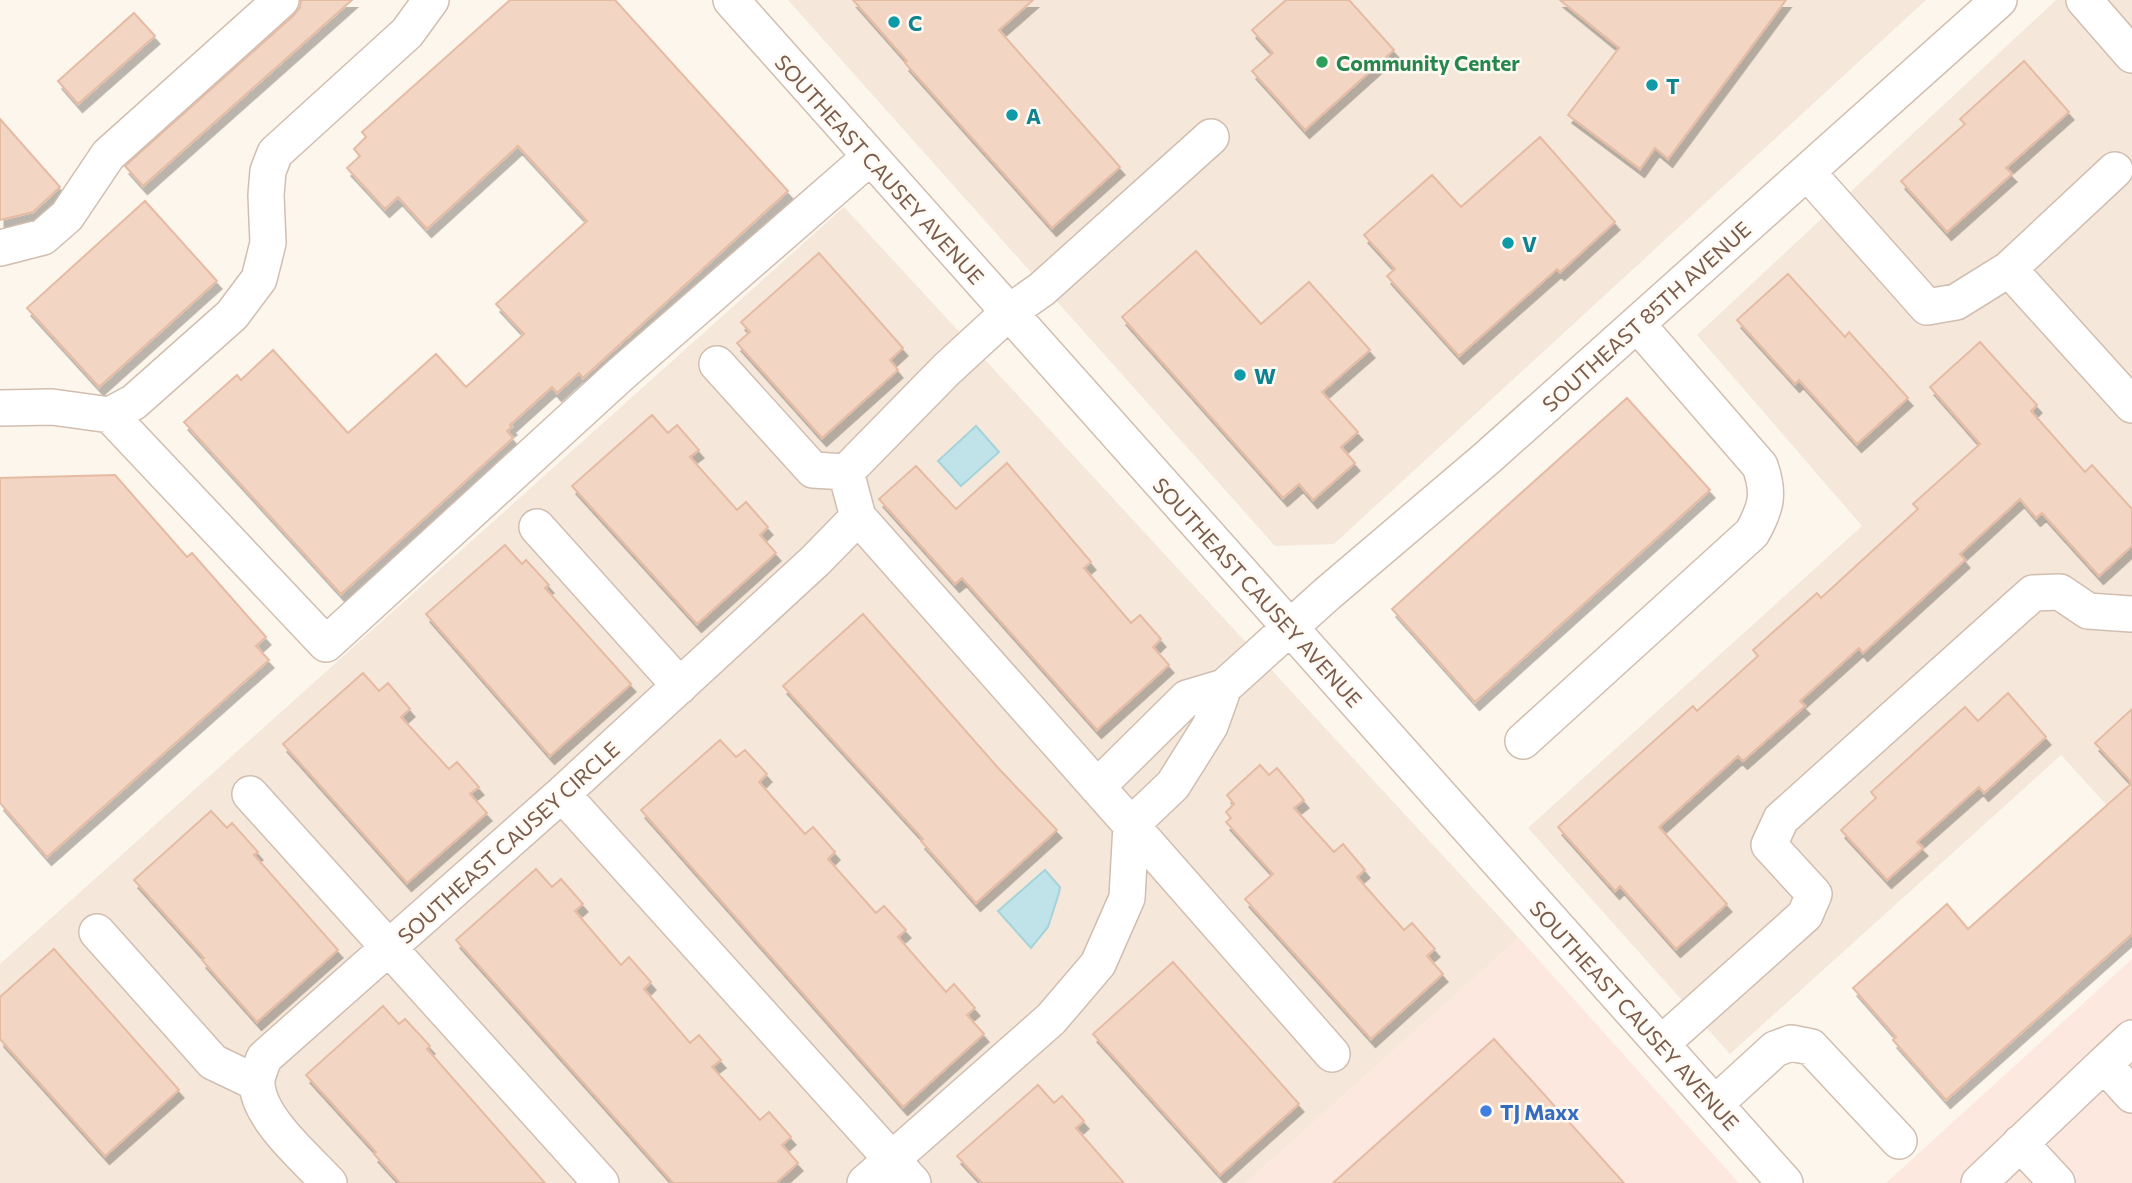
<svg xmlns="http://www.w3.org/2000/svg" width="2132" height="1183" viewBox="0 0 2132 1183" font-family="Commissioner,sans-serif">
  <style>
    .residential { fill: #f5e8da }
    .commercial { fill: #fde8e0 }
    .water { fill: #bfe3e8; stroke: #a5d3da; stroke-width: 2 }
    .building { fill: #f3d5c3; stroke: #e6bba3; stroke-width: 2; filter: url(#shadow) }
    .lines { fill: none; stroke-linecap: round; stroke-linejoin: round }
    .minor-casing { stroke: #d1beb0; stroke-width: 38 }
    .minor { stroke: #fff; stroke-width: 35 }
    .culture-dot { fill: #0f9aa8; stroke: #fffaf3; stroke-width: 2.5 }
    .leisure-dot { fill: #2e9e5b; stroke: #fffaf3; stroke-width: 2.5 }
    .shop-dot { fill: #3f7fe0; stroke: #fffaf3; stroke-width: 2.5 }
    .labels { text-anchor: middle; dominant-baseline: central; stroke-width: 5; stroke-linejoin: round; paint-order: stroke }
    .culture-label { font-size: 21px; font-weight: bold; fill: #0d838f; stroke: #fffaf3; text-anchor: start }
    .leisure-label { font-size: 21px; font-weight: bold; fill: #27864d; stroke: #fffaf3; text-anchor: start }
    .street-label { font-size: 21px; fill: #7a5c4d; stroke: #fffaf3 }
    .shop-label { font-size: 21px; font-weight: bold; fill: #366cbe; stroke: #fffaf3; text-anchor: start }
  </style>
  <defs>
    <filter id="shadow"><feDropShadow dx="4.5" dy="8" stdDeviation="0" flood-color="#0004"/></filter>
  </defs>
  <rect width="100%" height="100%" fill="#fdf6ec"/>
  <path class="residential" d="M 788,0 L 1926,0 L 1334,544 L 1275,546 Z
    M 2056,0 L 2132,0 L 2132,833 L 2061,755 L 1730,1054 L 1528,828 L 1862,526 L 1697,335 Z
    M 844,207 L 1519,938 L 1246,1183 L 0,1183 L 0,964 Z"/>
  <path class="commercial" d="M 1519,938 L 1739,1183 L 1246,1183 Z
    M 2132,959 L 2132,1183 L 1886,1183 Z"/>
  <path class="water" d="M 976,426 L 999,452 L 961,486 L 938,461 Z
    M 1045,870 L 1060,887 L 1059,893 L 1048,927 L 1031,948 L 998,911 Z"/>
  <path class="building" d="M 301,0 L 352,0 L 143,186 L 125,166 L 294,15 L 300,7 Z
    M 510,0 L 615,0 L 788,191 L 583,378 L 579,373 L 557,393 L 552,387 L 510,425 L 512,427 L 507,431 L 513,438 L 341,594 L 184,422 L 237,375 L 241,380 L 273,350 L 348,433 L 436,354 L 466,387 L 524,334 L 496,304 L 587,221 L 518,146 L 427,229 L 398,197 L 385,209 L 347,168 L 360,156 L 354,149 L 366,137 L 362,132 Z
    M 853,0 L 1033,0 L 999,30 L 1120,167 L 1052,228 L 905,63 L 907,61 Z
    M 1286,0 L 1349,0 L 1394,50 L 1305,130 L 1252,71 L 1273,53 L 1252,30 Z
    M 1560,0 L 1786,0 L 1668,159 L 1655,148 L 1640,169 L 1568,115 L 1619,48 Z
    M 134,13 L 155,36 L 78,104 L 58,81 Z
    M 2024,61 L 2069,112 L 2006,168 L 2012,174 L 1947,232 L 1901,181 L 1965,124 L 1960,119 Z
    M 0,119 L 60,187 L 33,212 L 0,220 Z
    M 1540,137 L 1615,222 L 1560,272 L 1557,269 L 1459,356 L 1387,276 L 1395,269 L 1364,235 L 1432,175 L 1461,207 Z
    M 145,201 L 217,281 L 99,387 L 27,308 Z
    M 1196,251 L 1261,324 L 1309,282 L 1370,350 L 1322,392 L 1358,432 L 1341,447 L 1355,463 L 1313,500 L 1299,484 L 1283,498 L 1122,317 Z
    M 819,253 L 903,348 L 890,360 L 898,370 L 822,438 L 737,343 L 750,332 L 741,322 Z
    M 1788,274 L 1845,337 L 1849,332 L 1908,398 L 1857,444 L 1799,380 L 1795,384 L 1737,320 Z
    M 1980,342 L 2037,405 L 2031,411 L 2085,472 L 2092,465 L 2132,509 L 2132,546 L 2099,576 L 2042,513 L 2036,518 L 2020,499 L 1960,554 L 1965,560 L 1863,653 L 1859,648 L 1800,701 L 1805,706 L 1743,761 L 1738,756 L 1659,827 L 1727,904 L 1676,949 L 1620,886 L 1615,891 L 1558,827 L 1693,706 L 1697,711 L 1758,656 L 1753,650 L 1817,593 L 1821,598 L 1918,509 L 1913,504 L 1980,444 L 1930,387 Z
    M 1627,398 L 1710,490 L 1475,702 L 1392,609 Z
    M 652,415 L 668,433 L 677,425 L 699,450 L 690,457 L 737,510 L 746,502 L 768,527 L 760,535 L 776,553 L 697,624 L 572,486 Z
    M 1007,463 L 1091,562 L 1084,568 L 1131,623 L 1140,615 L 1161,639 L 1153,647 L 1169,665 L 1097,730 L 962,578 L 955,584 L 879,499 L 916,466 L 956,509 Z
    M 115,475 L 187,557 L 192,553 L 266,637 L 256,646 L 269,660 L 47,857 L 0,803 L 0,478 Z
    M 505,545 L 522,564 L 526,560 L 549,585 L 545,588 L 631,684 L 550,756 L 426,614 Z
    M 863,614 L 1000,770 L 1057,830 L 976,903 L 921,841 L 923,839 L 783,686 Z
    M 363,673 L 379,691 L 388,683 L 410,709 L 401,717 L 449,769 L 457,762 L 479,787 L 470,794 L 487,813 L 407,883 L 283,744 Z
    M 2008,693 L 2046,737 L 1984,793 L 1979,787 L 1917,842 L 1923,848 L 1887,880 L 1841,830 L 1876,798 L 1871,792 L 1965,707 L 1978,721 Z
    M 2132,709 L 2132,934 L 1946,1100 L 1893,1040 L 1896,1037 L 1853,988 L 1947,904 L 1968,929 L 2132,783 L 2095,743 Z
    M 720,740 L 736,757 L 745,750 L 767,774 L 759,782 L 805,834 L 813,827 L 835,852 L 828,859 L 876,913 L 884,906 L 906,930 L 898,937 L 946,992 L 954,984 L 975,1008 L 967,1015 L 984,1034 L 903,1107 L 641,810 Z
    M 1260,765 L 1269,775 L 1277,768 L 1304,800 L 1294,808 L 1334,852 L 1343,844 L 1365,870 L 1357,877 L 1404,930 L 1412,923 L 1435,949 L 1427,956 L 1443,974 L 1371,1039 L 1245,899 L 1273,874 L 1226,822 L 1231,818 L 1226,812 L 1234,804 L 1227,795 Z
    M 211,811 L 227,828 L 232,823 L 258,852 L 254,855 L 338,950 L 257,1022 L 202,960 L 204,958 L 134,880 Z
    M 536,869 L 552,887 L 561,879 L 583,904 L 575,911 L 621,965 L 629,957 L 651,982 L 644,989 L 690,1043 L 699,1035 L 721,1060 L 712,1067 L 760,1120 L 769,1112 L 791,1137 L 782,1145 L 798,1163 L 776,1183 L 673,1183 L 456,940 Z
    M 54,949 L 179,1090 L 105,1156 L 0,1039 L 0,997 Z
    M 1173,962 L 1299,1104 L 1220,1175 L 1093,1034 Z
    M 383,1006 L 399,1024 L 405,1019 L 430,1046 L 427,1049 L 545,1183 L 400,1183 L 374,1154 L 376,1152 L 306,1075 Z
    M 1494,1039 L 1624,1183 L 1333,1183 Z
    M 1038,1085 L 1054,1103 L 1062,1096 L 1084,1121 L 1076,1128 L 1124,1183 L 982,1183 L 957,1156 Z"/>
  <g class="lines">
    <defs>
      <path id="minor" d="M 731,0 C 1081,395 1435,787 1785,1183
        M 2084,0 L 2132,55
        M 2115,170 L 2009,269 L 2132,405
        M 1807,172 L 1927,307 L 1956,302 L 2009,269
        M 0,248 L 43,237 L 67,216 L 108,155 L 281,0
        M 717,364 L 813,470 L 846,472
        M 0,408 L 52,407 L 110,415 L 134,402 L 232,315 L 259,279 L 268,243 L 266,195 L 268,171 L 275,153 L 407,33 L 431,0
        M 110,415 L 326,644 L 621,374 L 870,157
        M 858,517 L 846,472 L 947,369 L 1008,313 L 1042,289 L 1211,137
        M 537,527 L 680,686
        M 1224,687 L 1210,726 L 1173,785 L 1131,825 L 1332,1054
        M 1523,741 L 1752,533 C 1766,508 1770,494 1760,466 L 1637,324
        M 1097,787 L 1187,698 L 1224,687 L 1327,594 L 1487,458 L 1999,0
        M 250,794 L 601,1183
        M 562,794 L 913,1183
        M 97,932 L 213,1062 L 257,1083
        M 1661,1044 L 1805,915 L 1814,894 L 1769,845 L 1781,819 L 2033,593 L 2060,592 L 2088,611 L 2132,614
        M 2104,1064 L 2132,1038
        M 1715,1104 L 1775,1049 L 1791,1043 L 1811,1047 L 1899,1141
        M 2020,1143 L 2057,1183
        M 329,1183 C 306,1158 260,1120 257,1085 C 256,1077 261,1067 264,1058 L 562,794 L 815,561 L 858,517 L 1131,825 L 1127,898 L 1098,964 L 1051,1019 L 865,1183
        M 1979,1183 L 2104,1064 L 2132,1095"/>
    </defs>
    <use href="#minor" class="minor-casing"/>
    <use href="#minor" class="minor"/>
  </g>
  <g class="culture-dot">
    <circle cx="894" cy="22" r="7"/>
    <circle cx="1652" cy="85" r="7"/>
    <circle cx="1012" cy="115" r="7"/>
    <circle cx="1508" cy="243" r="7"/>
    <circle cx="1240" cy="375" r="7"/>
  </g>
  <circle class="leisure-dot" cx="1322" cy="62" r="7"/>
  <circle class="shop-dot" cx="1486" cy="1111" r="7"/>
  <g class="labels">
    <g class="culture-label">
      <text x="908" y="22">C</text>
      <text x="1666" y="85">T</text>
      <text x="1026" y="115">A</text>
      <text x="1522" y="243">V</text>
      <text x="1254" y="375">W</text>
    </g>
    <g class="leisure-label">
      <text x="1336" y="62">Community Center</text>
    </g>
    <g class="street-label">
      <text transform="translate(880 169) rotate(48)">SOUTHEAST CAUSEY AVENUE</text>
      <text transform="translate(1646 316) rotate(-42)">SOUTHEAST 85TH AVENUE</text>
      <text transform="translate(1258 592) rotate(48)">SOUTHEAST CAUSEY AVENUE</text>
      <text transform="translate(508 842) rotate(-42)">SOUTHEAST CAUSEY CIRCLE</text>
      <text transform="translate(1635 1015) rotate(48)">SOUTHEAST CAUSEY AVENUE</text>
    </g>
    <g class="shop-label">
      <text x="1500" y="1111">TJ Maxx</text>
    </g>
  </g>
</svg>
